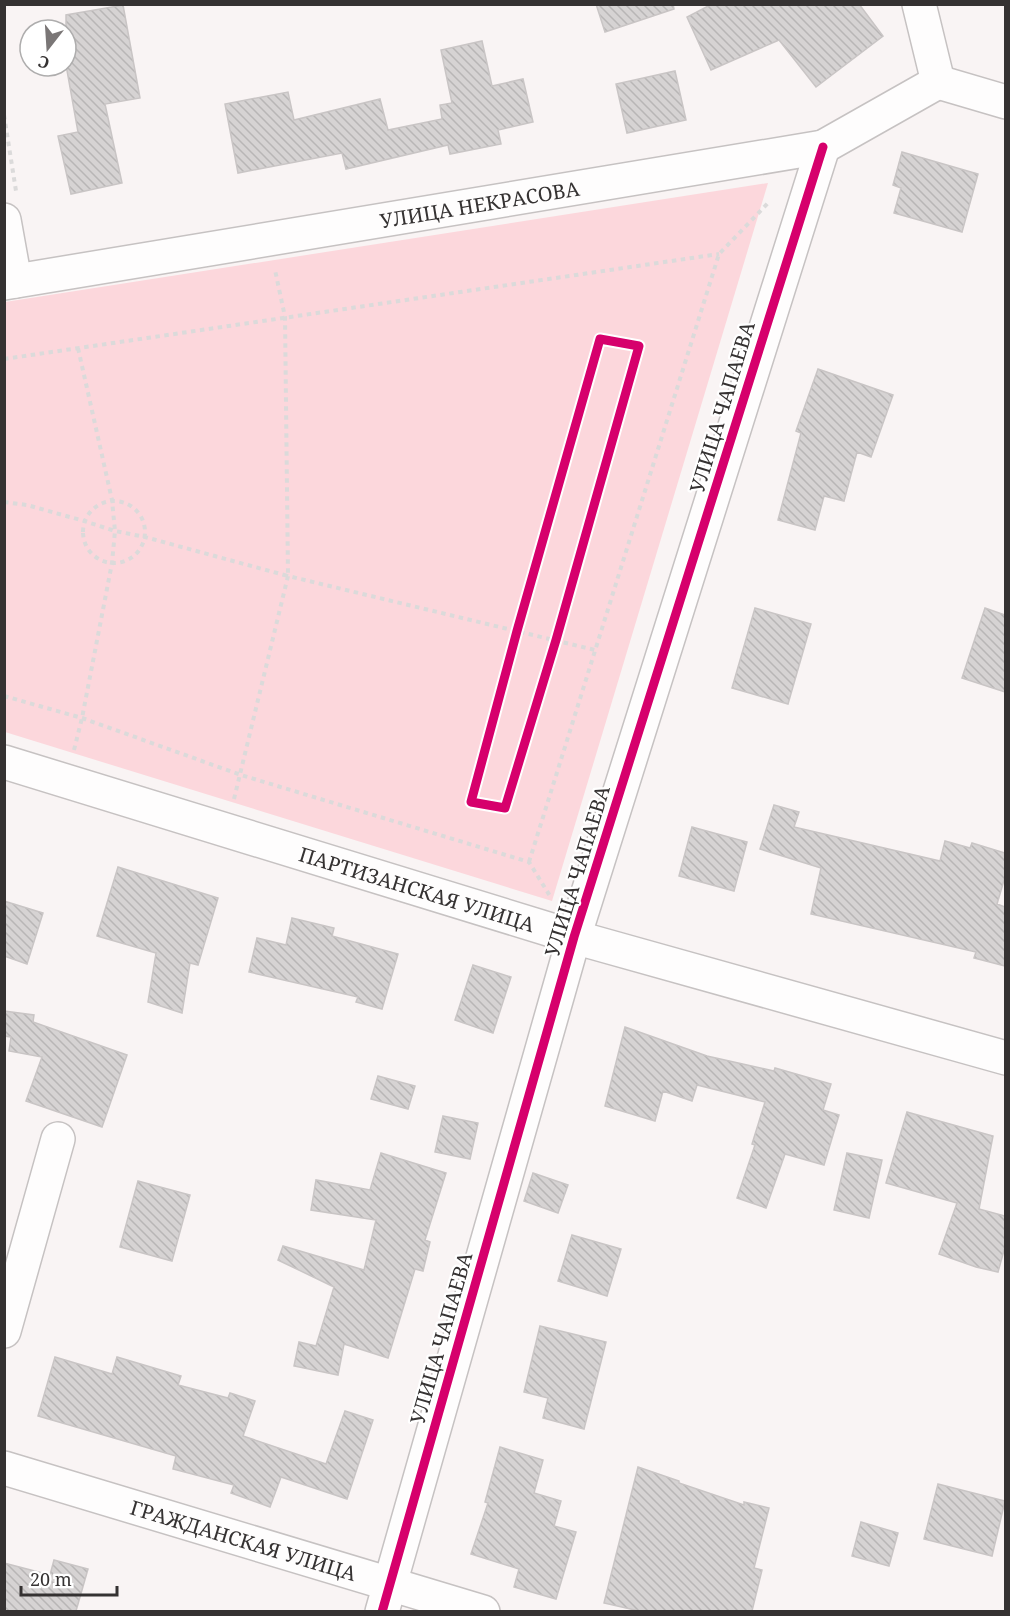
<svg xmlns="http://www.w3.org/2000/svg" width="1010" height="1616" viewBox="0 0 1010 1616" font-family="'Noto Serif',serif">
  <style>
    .green { fill: #fcd7dc }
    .building { fill: url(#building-back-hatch); stroke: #c9c5c5; stroke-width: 1.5 }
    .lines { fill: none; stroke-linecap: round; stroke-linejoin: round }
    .minor-casing { stroke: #c6c2c2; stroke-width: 36 }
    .path { stroke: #dbdada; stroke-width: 4; stroke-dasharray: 4.5 4.5; stroke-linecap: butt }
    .minor { stroke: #fefdfd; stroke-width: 33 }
    .cycleway-casing { stroke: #fff; stroke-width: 13 }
    .cycleway { stroke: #d6006c; stroke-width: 9 }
    .labels { text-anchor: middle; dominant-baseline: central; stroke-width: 4.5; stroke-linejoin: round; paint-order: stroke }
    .street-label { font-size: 20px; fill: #353232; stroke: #fff }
  </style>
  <defs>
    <pattern id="building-back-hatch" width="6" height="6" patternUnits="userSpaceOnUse" patternTransform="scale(1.5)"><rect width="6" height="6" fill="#d6d3d3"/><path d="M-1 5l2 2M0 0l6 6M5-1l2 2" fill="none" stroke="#b8b6b6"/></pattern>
  </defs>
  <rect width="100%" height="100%" fill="#f9f4f4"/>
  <path class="green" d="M 768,183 L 552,901 L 5,732 L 5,302 Z"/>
  <path class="building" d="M 596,4 L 673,4 L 674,9 L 605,32 Z
    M 712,4 L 859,4 L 883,36 L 816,87 L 779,40 L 711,70 L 687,17 Z
    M 123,5 L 140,98 L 105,104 L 122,183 L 71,194 L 58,136 L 78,132 L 66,65 L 66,15 Z
    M 482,41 L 492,86 L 523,79 L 533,122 L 498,130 L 501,144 L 450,154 L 448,145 L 346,169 L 342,153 L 238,173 L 225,104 L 288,92 L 294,120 L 380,99 L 388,130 L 442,119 L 440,105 L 452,103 L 441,50 Z
    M 675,71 L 686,120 L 627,133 L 616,84 Z
    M 902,152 L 978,174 L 962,232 L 894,213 L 901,188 L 893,185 Z
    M 818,369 L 893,395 L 871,457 L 857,452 L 844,501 L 824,496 L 815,530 L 778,520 L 801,433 L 796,431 Z
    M 755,608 L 811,624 L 788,704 L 732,688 Z
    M 985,608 L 1005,615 L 1005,692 L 962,678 Z
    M 774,805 L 799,812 L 794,827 L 940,861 L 945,841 L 970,848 L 972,843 L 1005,853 L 1005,877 L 997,904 L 1005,907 L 1005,966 L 974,958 L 976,952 L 811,914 L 821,868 L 760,849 Z
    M 692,827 L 747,842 L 734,891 L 679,876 Z
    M 118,867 L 218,898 L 198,965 L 190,963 L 182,1013 L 148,1002 L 156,953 L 97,936 Z
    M 4,901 L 43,913 L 27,964 L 4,956 Z
    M 292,918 L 334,928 L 332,936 L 398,954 L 382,1009 L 356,1002 L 358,997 L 249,972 L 257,938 L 286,945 Z
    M 473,965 L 511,977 L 493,1033 L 455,1020 Z
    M 4,1011 L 34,1015 L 33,1022 L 127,1055 L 102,1127 L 26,1101 L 42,1057 L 9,1051 L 11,1037 L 4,1036 Z
    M 625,1027 L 707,1056 L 774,1071 L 775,1068 L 831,1084 L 823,1110 L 839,1115 L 824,1165 L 785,1154 L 766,1208 L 737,1198 L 755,1145 L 752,1144 L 765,1102 L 697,1085 L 692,1101 L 663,1091 L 655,1121 L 605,1106 Z
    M 378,1076 L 415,1086 L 408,1109 L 371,1099 Z
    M 907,1112 L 993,1136 L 979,1209 L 1005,1216 L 1005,1247 L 998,1272 L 976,1267 L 939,1254 L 957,1203 L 886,1183 Z
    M 443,1116 L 478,1123 L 470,1159 L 435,1152 Z
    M 381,1153 L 446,1173 L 425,1240 L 430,1242 L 423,1271 L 415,1269 L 388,1358 L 344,1344 L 338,1375 L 294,1366 L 299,1342 L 316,1346 L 334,1287 L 278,1260 L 283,1246 L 364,1270 L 376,1220 L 311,1210 L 316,1180 L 370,1190 Z
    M 847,1153 L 882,1160 L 869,1218 L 834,1210 Z
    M 533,1173 L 568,1185 L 558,1213 L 524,1201 Z
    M 138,1181 L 190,1195 L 172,1261 L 120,1247 Z
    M 572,1235 L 621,1249 L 607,1296 L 558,1281 Z
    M 540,1326 L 606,1342 L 584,1429 L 543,1418 L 548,1398 L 524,1392 Z
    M 55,1357 L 112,1374 L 117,1357 L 181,1376 L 178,1385 L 228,1398 L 230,1393 L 255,1401 L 243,1436 L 326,1464 L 345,1411 L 373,1420 L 347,1499 L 281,1477 L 270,1507 L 231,1493 L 234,1485 L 173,1469 L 176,1456 L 38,1416 Z
    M 500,1447 L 543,1460 L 534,1493 L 561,1501 L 554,1526 L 576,1532 L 556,1599 L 514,1587 L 519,1569 L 471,1554 L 488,1503 L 485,1502 Z
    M 638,1467 L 679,1481 L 679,1483 L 744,1505 L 744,1502 L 769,1508 L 754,1568 L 762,1570 L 752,1611 L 639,1611 L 604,1603 Z
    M 938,1484 L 1005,1501 L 992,1556 L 924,1539 Z
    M 861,1522 L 898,1533 L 889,1566 L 852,1556 Z
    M 54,1560 L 88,1569 L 76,1611 L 4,1611 L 4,1563 L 50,1575 Z"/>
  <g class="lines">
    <defs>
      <g id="minor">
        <path d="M 919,4 L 938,82"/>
        <path d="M 938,82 L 1006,102"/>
        <path d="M 4,220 L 15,281"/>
        <path id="s1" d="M 4,283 L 823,147 L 938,82"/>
        <path id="s2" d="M 4,762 L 574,937 L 1006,1058"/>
        <path d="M 4,1331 L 58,1139"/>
        <path id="s3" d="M 4,1468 L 483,1612"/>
        <path d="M 382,1612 L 574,937 L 823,147"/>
      </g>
    </defs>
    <use href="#minor" class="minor-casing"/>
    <path class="path" d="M 4,115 L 16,191
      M 4,359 L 719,254
      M83 532a31 31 0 1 1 62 0a31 31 0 1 1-62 0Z
      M 4,502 L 27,505 L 84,521 L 115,531 L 145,537 L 288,576 L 285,317 L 275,270
      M 4,696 L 82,718 L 241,775 L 529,862 L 550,896
      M 74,750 L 82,718 L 112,563 L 115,531 L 112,500 L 78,348
      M 234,799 L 288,576 L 595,650
      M 529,862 L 719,254 L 770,201"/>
    <use href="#minor" class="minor"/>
    <defs>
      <path id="cycleway" d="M 600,339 L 639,346 L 556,640 L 505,808 L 471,802 L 517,631 Z
        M 382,1612 L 574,937 L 823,147"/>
    </defs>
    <use href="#cycleway" class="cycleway-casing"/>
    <use href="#cycleway" class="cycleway"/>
  </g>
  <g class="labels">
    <g class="street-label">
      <text stroke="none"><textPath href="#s1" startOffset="482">УЛИЦА НЕКРАСОВА</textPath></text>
      <text transform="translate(722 407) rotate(-73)">УЛИЦА ЧАПАЕВА</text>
      <text transform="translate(577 871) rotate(-73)">УЛИЦА ЧАПАЕВА</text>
      <text stroke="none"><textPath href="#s2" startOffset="432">ПАРТИЗАНСКАЯ УЛИЦА</textPath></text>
      <text transform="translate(441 1338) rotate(-74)">УЛИЦА ЧАПАЕВА</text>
      <text stroke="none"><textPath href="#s3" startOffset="250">ГРАЖДАНСКАЯ УЛИЦА</textPath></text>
    </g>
  </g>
  <rect width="1010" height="1616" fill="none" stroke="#353232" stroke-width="12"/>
  <g transform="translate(48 48) rotate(197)"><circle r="28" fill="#ffffff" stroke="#aeadad" stroke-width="1.5"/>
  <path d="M0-4.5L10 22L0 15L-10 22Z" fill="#7a7676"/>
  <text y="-9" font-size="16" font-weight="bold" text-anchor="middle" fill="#353232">С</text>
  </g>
  <path d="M21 1586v9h96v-9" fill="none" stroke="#353232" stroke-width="3"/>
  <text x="30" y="1586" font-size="18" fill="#353232" stroke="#ffffff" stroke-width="4.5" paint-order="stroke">20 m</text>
</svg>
